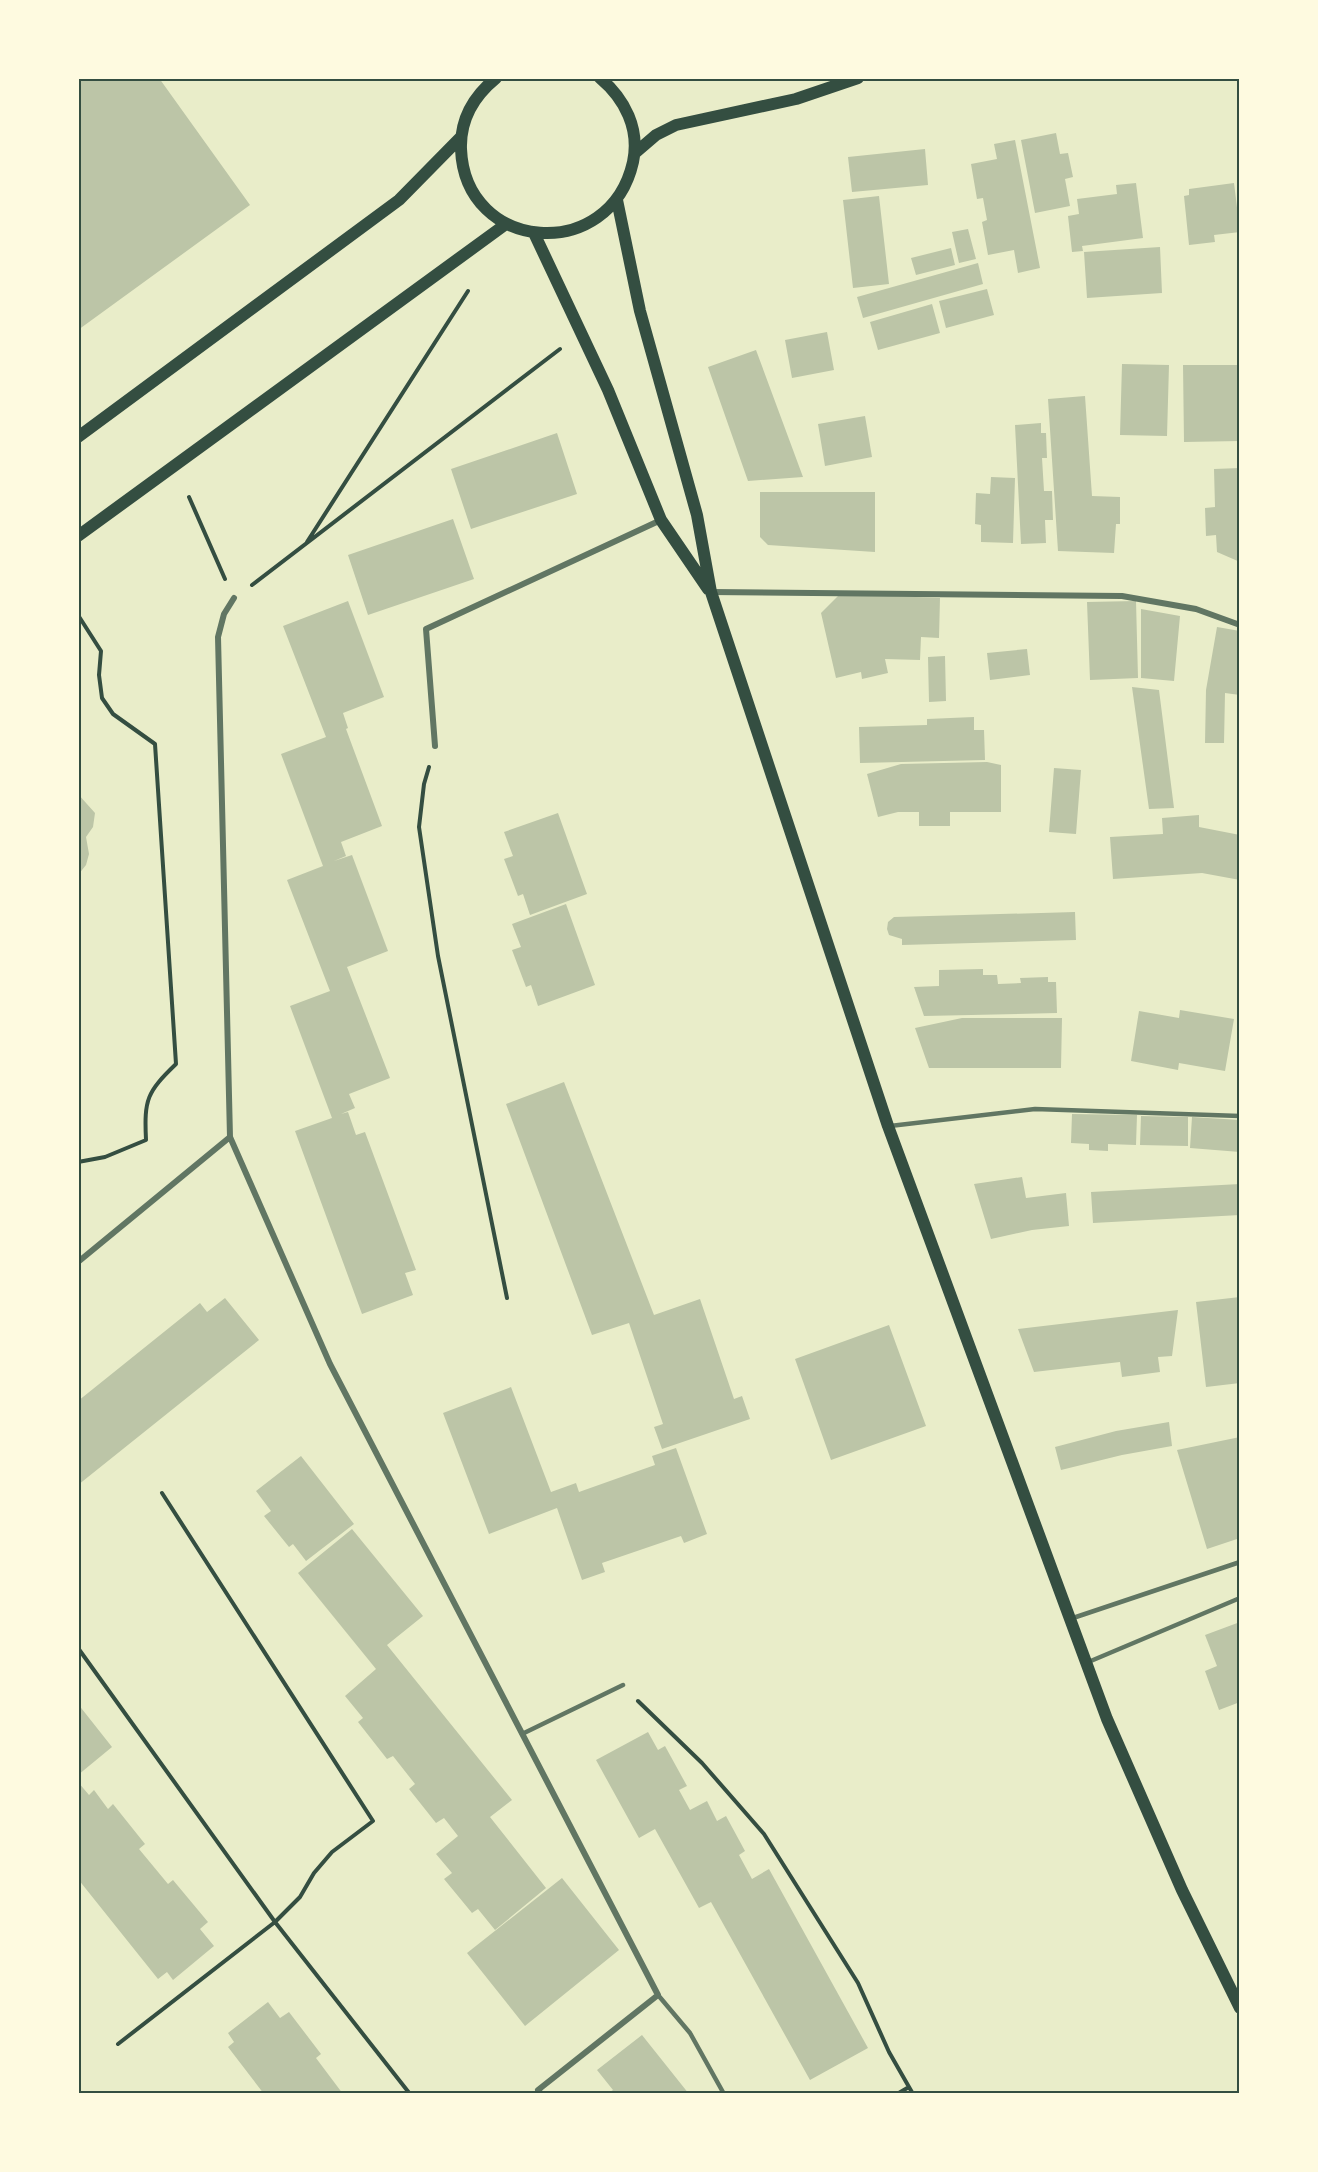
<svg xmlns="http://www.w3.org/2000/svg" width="1318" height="2172" viewBox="0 0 1318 2172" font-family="Spectral,serif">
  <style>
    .building { fill: #bcc5a7 }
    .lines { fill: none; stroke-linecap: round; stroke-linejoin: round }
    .path { stroke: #344e41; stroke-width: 4 }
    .service { stroke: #617663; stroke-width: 4.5 }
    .minor { stroke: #617663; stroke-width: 6 }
    .secondary { stroke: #344e41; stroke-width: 12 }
    .neatline { fill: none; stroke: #344e41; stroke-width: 2 }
  </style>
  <rect width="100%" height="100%" fill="#e9edc9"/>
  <path class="building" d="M 85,78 L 159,78 L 250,205 L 78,330 L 78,83 Z
    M 1056,133 L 1060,154 L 1068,153 L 1073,177 L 1065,179 L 1070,206 L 1035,213 L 1021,140 Z
    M 1015,140 L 1040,268 L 1018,273 L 1014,250 L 988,255 L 982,222 L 987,220 L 983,198 L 977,199 L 971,164 L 997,159 L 994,144 Z
    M 925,149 L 928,185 L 852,192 L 848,157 Z
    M 1136,183 L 1143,238 L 1082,246 L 1083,251 L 1072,252 L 1068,216 L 1079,214 L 1077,199 L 1117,194 L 1116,185 Z
    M 1234,183 L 1240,232 L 1214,235 L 1215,242 L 1189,245 L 1184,196 L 1189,195 L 1189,189 Z
    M 879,196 L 889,284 L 853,288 L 843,200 Z
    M 968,229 L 976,259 L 959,263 L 952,232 Z
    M 1160,247 L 1162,293 L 1087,298 L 1084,252 Z
    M 951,248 L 955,265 L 916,275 L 911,258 Z
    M 978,263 L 983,284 L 863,318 L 857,297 Z
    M 987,289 L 994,315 L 946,328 L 939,301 Z
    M 932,304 L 940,333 L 878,350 L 870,322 Z
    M 827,332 L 834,370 L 792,378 L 785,340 Z
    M 756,350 L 803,477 L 748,481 L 708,367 Z
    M 1122,364 L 1169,365 L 1167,436 L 1120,435 Z
    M 1183,365 L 1240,365 L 1240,441 L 1184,442 Z
    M 1085,396 L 1092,496 L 1120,497 L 1120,524 L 1116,524 L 1114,553 L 1058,551 L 1048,399 Z
    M 865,416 L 872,457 L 825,466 L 818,424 Z
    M 1041,423 L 1041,433 L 1046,433 L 1047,458 L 1042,458 L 1044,491 L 1052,491 L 1053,520 L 1045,520 L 1046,543 L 1021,544 L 1015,425 Z
    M 557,433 L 577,494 L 471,529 L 451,469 Z
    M 1240,468 L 1240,562 L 1217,552 L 1216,535 L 1206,536 L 1205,508 L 1215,507 L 1214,469 Z
    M 991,477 L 1015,478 L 1013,543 L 981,542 L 981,525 L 975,524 L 976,493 L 990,494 Z
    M 760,492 L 875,492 L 875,552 L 768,545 L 760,537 Z
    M 453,519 L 474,579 L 368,615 L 348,555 Z
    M 840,594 L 940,598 L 939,638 L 921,637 L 920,660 L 885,659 L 888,673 L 862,679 L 861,672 L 836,678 L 821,613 Z
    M 348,601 L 384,697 L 343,713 L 348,728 L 346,729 L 382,826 L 341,842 L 346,856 L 334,861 L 352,855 L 388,951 L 347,967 L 390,1078 L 349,1094 L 355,1108 L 341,1114 L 348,1112 L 356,1135 L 365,1132 L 416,1270 L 405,1273 L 413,1295 L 362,1314 L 295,1131 L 332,1118 L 290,1006 L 330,991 L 287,880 L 323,866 L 281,754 L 326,737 L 283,626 Z
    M 1136,601 L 1138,678 L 1090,680 L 1087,602 Z
    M 1141,609 L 1180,616 L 1174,681 L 1141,678 Z
    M 1217,627 L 1240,631 L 1240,695 L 1225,693 L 1224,743 L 1205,743 L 1206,690 Z
    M 1027,649 L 1030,675 L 990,680 L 987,653 Z
    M 945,656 L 946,701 L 929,702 L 928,657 Z
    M 1132,687 L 1159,690 L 1174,808 L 1149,809 Z
    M 974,717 L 974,730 L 984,730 L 985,760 L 860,763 L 859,727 L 927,725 L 927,719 Z
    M 987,762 L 1001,765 L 1001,812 L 950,812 L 950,826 L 919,826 L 919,812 L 898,812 L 878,817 L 867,774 L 901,764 Z
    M 1054,768 L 1081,770 L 1076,834 L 1049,832 Z
    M 78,794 L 95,813 L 93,827 L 86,837 L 89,854 L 86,865 L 78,875 Z
    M 558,813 L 587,894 L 530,915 L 523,894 L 518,896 L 504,859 L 513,856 L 504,832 Z
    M 1199,815 L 1199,827 L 1240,835 L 1240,880 L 1202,873 L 1113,879 L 1110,837 L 1163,834 L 1162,818 Z
    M 566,904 L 595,985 L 538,1006 L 531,985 L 526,987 L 512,950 L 521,947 L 512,924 Z
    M 1075,912 L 1076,940 L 902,945 L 902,939 L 889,935 L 887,929 L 888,922 L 894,917 Z
    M 983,969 L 983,975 L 997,975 L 998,984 L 1021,983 L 1020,978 L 1048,977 L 1048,982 L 1056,982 L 1057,1013 L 924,1016 L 914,987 L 939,986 L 939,970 Z
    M 1180,1010 L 1234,1019 L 1225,1071 L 1179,1063 L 1178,1070 L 1131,1061 L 1139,1011 L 1179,1018 Z
    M 962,1018 L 1062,1018 L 1061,1068 L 929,1068 L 915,1028 Z
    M 564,1082 L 654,1315 L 700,1299 L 734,1399 L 742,1396 L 750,1419 L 662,1449 L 654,1427 L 663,1424 L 629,1323 L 592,1335 L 506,1104 Z
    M 1072,1114 L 1137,1115 L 1136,1145 L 1108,1144 L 1108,1151 L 1089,1150 L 1089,1144 L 1071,1143 Z
    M 1141,1116 L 1188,1117 L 1188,1146 L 1140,1145 Z
    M 1192,1117 L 1240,1120 L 1240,1152 L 1190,1148 Z
    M 1022,1177 L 1026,1198 L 1066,1193 L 1069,1226 L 1032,1230 L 991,1239 L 974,1184 Z
    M 1240,1184 L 1240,1215 L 1093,1223 L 1091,1192 Z
    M 1240,1297 L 1240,1383 L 1206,1387 L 1196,1302 Z
    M 225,1298 L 259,1340 L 78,1485 L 78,1401 L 200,1303 L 207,1312 Z
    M 1178,1310 L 1172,1356 L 1158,1357 L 1160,1372 L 1122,1377 L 1120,1362 L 1034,1372 L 1018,1329 Z
    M 889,1325 L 926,1426 L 831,1460 L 795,1359 Z
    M 511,1387 L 551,1492 L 576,1483 L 579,1492 L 655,1465 L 652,1456 L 676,1448 L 707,1534 L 684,1543 L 681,1536 L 602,1563 L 605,1572 L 582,1580 L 557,1508 L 489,1534 L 443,1413 Z
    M 1169,1422 L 1172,1446 L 1122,1455 L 1061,1470 L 1055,1447 L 1116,1431 Z
    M 1240,1437 L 1240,1538 L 1207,1549 L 1177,1450 Z
    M 301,1456 L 354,1524 L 306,1561 L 293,1544 L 289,1547 L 264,1516 L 271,1511 L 256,1491 Z
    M 352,1529 L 423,1616 L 387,1645 L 512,1800 L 490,1817 L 546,1888 L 495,1930 L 478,1909 L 472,1913 L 444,1879 L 452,1873 L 436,1854 L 458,1836 L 444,1818 L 436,1823 L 409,1789 L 415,1784 L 393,1756 L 387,1759 L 358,1722 L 363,1718 L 345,1696 L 376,1669 L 298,1573 Z
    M 1240,1622 L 1240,1702 L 1219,1710 L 1205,1671 L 1217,1666 L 1205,1635 Z
    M 78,1704 L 112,1747 L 78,1775 Z
    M 648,1732 L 658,1750 L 665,1746 L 687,1786 L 679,1790 L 690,1810 L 707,1801 L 717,1821 L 726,1816 L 745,1851 L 739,1855 L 752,1879 L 769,1869 L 868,2048 L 810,2080 L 711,1902 L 699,1908 L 655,1829 L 639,1838 L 596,1760 Z
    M 78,1782 L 89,1795 L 94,1790 L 108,1809 L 113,1804 L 145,1844 L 139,1849 L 168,1884 L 173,1880 L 208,1922 L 200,1929 L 214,1946 L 173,1980 L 167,1972 L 158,1979 L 78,1879 Z
    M 562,1878 L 619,1950 L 525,2026 L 467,1953 Z
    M 268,2002 L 280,2018 L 289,2012 L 321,2054 L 316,2058 L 343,2094 L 264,2094 L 228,2047 L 234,2042 L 228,2033 Z
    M 642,2035 L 689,2094 L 607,2094 L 613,2090 L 597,2070 Z"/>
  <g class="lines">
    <path class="path" d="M 189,497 L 225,579
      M 307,542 L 468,291
      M 252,585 L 560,349
      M 78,615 L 101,651 L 99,675 L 102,698 L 113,714 L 155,744 L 176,1064 C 147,1092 144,1099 146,1140 L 105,1157 L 78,1162
      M 429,767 L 424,784 L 419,827 L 438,956 L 507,1298
      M 78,1648 L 275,1922 L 410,2094
      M 638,1701 L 702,1763 L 764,1834 L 858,1983 L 889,2052 L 913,2094
      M 118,2044 L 275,1922 L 300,1897 L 314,1873 L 332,1852 L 373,1821 L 162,1493
      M 897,2094 L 909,2087"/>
    <path class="service" d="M 890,1126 L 1035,1109 L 1240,1116
      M 1070,1619 L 1240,1562
      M 1086,1663 L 1240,1598
      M 522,1734 L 623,1685
      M 658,1995 L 690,2033 L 724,2094"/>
    <path class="minor" d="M 711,592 L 1122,596 L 1196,609 L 1240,625
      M 435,746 L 426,629 L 661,520
      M 230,1137 L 330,1364 L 658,1995 L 538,2090 L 541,2094
      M 78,1262 L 230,1137 L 218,637 L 224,614 L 234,598"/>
    <path class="secondary" d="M 496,78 C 474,96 460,120 461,149 C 465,253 610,264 633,162 C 640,129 625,99 600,78
      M 635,153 L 656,135 L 676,125 L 796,99 L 858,78
      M 617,200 L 640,311 L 697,515 L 711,592 L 888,1126 L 1107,1719 L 1182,1890 L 1240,2008
      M 534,233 L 608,390 L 661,520 L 708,589
      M 78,437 L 399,200 L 461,137
      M 78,536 L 506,224"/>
  </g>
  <rect width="1318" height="2172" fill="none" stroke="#fefae0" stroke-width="159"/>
  <rect x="80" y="80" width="1158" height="2012" class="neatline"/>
</svg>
